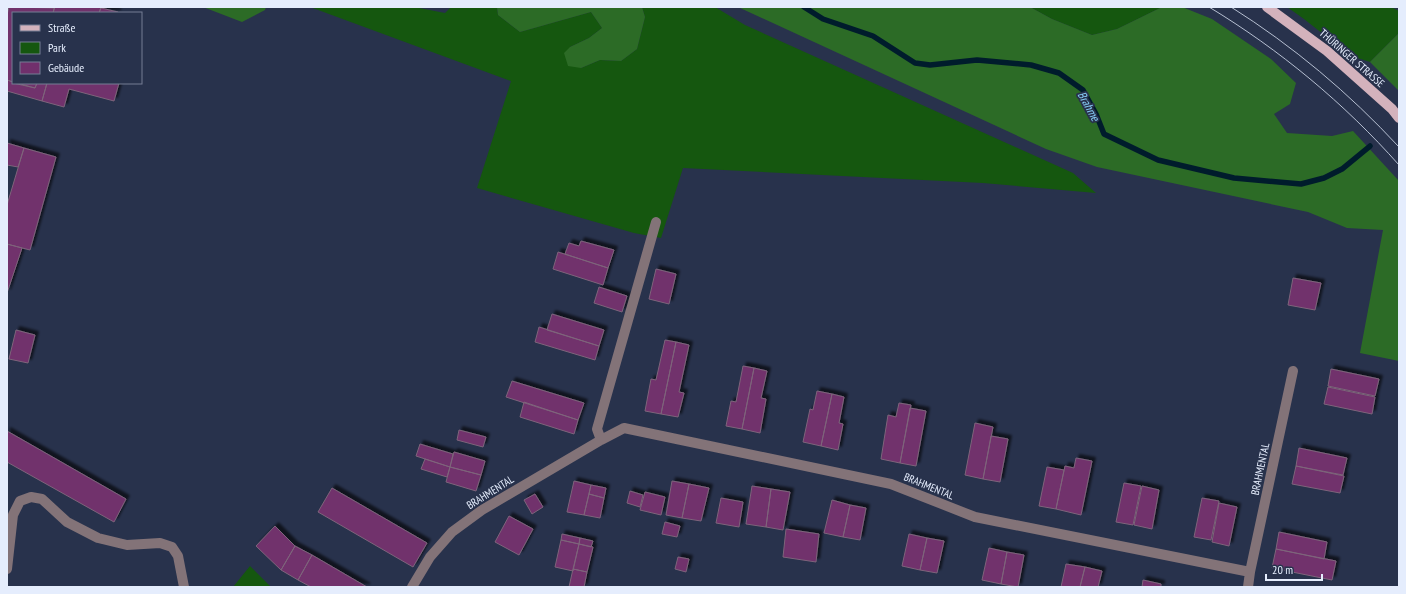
<svg xmlns="http://www.w3.org/2000/svg" width="1406" height="594" viewBox="0 0 1406 594" font-family="'PT Sans Narrow',sans-serif">
  <style>
    .green { fill: #15570f }
    .forest { fill: #2c6b26 }
    .lines { fill: none; stroke-linecap: round; stroke-linejoin: round }
    .stream { stroke: #001c2c; stroke-width: 5.5 }
    .building { fill: #71306c; stroke: #7e647b; filter: url(#shadow) }
    .minor { stroke: #837378; stroke-width: 10 }
    .major { stroke: #d3b2bc; stroke-width: 10 }
    .tram { stroke: #b6bfd1; stroke-width: 1 }
    .labels { text-anchor: middle; dominant-baseline: central; stroke-width: 3.5; stroke-linejoin: round; paint-order: stroke }
    .street-label { font-size: 11px; fill: #e5edfd; stroke: #28324c }
    .water-label { font-size: 12px; font-style: italic; fill: #85cbf4; stroke: #28324c }
  </style>
  <defs>
    <filter id="shadow"><feDropShadow dx="3.5" dy="-3.5" stdDeviation="1" flood-color="#0009"/></filter>
  </defs>
  <rect width="100%" height="100%" fill="#28324c"/>
  <path class="green" d="M 310,7 L 414,7 L 445,13 L 451,7 L 497,7 L 498,15 L 520,32 L 591,12 L 602,28 L 589,38 L 570,47 L 581,68 L 600,60 L 621,61 L 637,49 L 645,17 L 642,7 L 715,7 L 745,25 L 1073,173 L 1096,193 L 983,183 L 683,168 L 661,238 L 634,233 L 477,188 L 511,81 Z
    M 1030,7 L 1162,7 L 1117,29 L 1092,35 L 1052,19 Z
    M 1287,7 L 1391,7 L 1399,11 L 1399,33 L 1370,62 L 1351,56 L 1304,19 Z
    M 250,566 L 271,587 L 233,587 Z"/>
  <path class="forest" d="M 203,7 L 266,7 L 265,10 L 242,22 Z
    M 497,7 L 642,7 L 645,17 L 637,49 L 621,61 L 600,60 L 581,68 L 568,66 L 564,53 L 570,47 L 589,38 L 602,28 L 591,12 L 520,32 L 498,15 Z
    M 738,7 L 1030,7 L 1052,19 L 1092,35 L 1117,29 L 1162,7 L 1182,7 L 1212,19 L 1271,59 L 1296,83 L 1290,104 L 1274,114 L 1287,133 L 1332,136 L 1353,131 L 1399,181 L 1399,361 L 1360,353 L 1383,230 L 1347,228 L 1308,212 L 1097,167 L 1046,149 Z
    M 1399,33 L 1399,91 L 1370,62 Z"/>
  <g class="lines">
    <path class="stream" d="M 804,7 L 823,19 L 873,36 L 915,63 L 930,65 L 977,60 L 1031,65 L 1059,73 L 1083,90 L 1096,114 L 1104,134 L 1158,160 L 1234,178 L 1301,184 L 1324,178 L 1342,169 L 1370,146"/>
  </g>
  <path class="building" d="M 9,7 L 54,8 L 53,13 L 13,13 L 13,82 L 7,80 L 7,15 Z
    M 55,7 L 101,7 L 99,13 L 53,13 Z
    M 101,8 L 118,12 L 117,13 L 99,13 Z
    M 7,80 L 13,82 L 13,83 L 35,88 L 37,83 L 47,83 L 42,101 L 7,91 Z
    M 17,83 L 37,83 L 35,88 Z
    M 47,83 L 119,83 L 114,101 L 69,89 L 64,107 L 42,101 Z
    M 7,143 L 24,148 L 18,167 L 7,165 Z
    M 24,148 L 56,157 L 30,250 L 7,244 L 7,205 Z
    M 581,241 L 614,250 L 608,268 L 565,254 L 569,243 L 579,246 Z
    M 7,244 L 22,248 L 7,293 Z
    M 558,252 L 608,268 L 603,285 L 553,269 Z
    M 656,269 L 676,274 L 669,304 L 649,299 Z
    M 1293,278 L 1321,283 L 1315,310 L 1288,305 Z
    M 599,287 L 627,296 L 622,312 L 594,303 Z
    M 552,314 L 604,330 L 599,346 L 547,330 Z
    M 539,327 L 599,346 L 595,360 L 535,342 Z
    M 16,330 L 35,335 L 28,363 L 9,359 Z
    M 665,340 L 676,342 L 661,414 L 645,411 L 651,379 L 656,380 Z
    M 676,342 L 689,345 L 679,392 L 684,393 L 678,417 L 661,414 Z
    M 743,366 L 754,368 L 742,429 L 726,426 L 731,401 L 736,402 Z
    M 754,368 L 767,371 L 761,398 L 766,399 L 760,433 L 742,429 Z
    M 1331,369 L 1379,379 L 1375,396 L 1328,386 Z
    M 512,381 L 584,403 L 578,420 L 506,397 Z
    M 1328,387 L 1375,397 L 1372,414 L 1324,404 Z
    M 817,391 L 832,394 L 821,446 L 803,442 L 810,409 L 813,410 Z
    M 832,394 L 844,397 L 839,423 L 843,424 L 838,450 L 821,446 Z
    M 524,402 L 578,420 L 574,434 L 520,417 Z
    M 899,403 L 911,405 L 900,463 L 881,459 L 888,415 L 896,417 Z
    M 910,408 L 926,411 L 916,466 L 900,463 Z
    M 975,423 L 993,427 L 983,479 L 965,475 Z
    M 459,430 L 486,437 L 483,447 L 457,440 Z
    M 7,431 L 126,499 L 114,522 L 7,462 Z
    M 991,436 L 1008,439 L 1000,482 L 983,479 Z
    M 420,444 L 453,454 L 450,467 L 416,456 Z
    M 1299,448 L 1347,458 L 1343,475 L 1296,466 Z
    M 454,452 L 485,461 L 481,475 L 450,467 Z
    M 1076,458 L 1092,461 L 1081,515 L 1056,509 L 1065,466 L 1074,468 Z
    M 425,459 L 450,467 L 447,477 L 421,469 Z
    M 1296,466 L 1344,476 L 1340,493 L 1292,484 Z
    M 450,467 L 481,475 L 476,491 L 446,482 Z
    M 1047,467 L 1064,470 L 1056,509 L 1039,506 Z
    M 574,481 L 591,485 L 584,515 L 567,512 Z
    M 672,481 L 689,484 L 682,518 L 666,515 Z
    M 1124,483 L 1141,486 L 1133,525 L 1116,522 Z
    M 689,484 L 709,488 L 701,521 L 682,518 Z
    M 591,485 L 606,488 L 604,498 L 589,494 Z
    M 752,486 L 771,489 L 766,527 L 746,524 Z
    M 1142,486 L 1159,490 L 1152,529 L 1134,525 Z
    M 332,488 L 427,543 L 413,567 L 318,512 Z
    M 771,489 L 790,492 L 783,530 L 766,527 Z
    M 630,491 L 643,495 L 640,507 L 627,503 Z
    M 645,492 L 665,497 L 661,515 L 640,510 Z
    M 535,494 L 543,507 L 532,514 L 524,500 Z
    M 589,494 L 604,498 L 600,518 L 584,515 Z
    M 721,498 L 743,502 L 739,527 L 716,523 Z
    M 1202,498 L 1219,501 L 1211,540 L 1194,537 Z
    M 832,500 L 850,505 L 843,537 L 824,533 Z
    M 1219,503 L 1237,507 L 1229,546 L 1212,542 Z
    M 850,505 L 866,508 L 860,540 L 843,537 Z
    M 509,516 L 533,529 L 519,555 L 495,542 Z
    M 665,522 L 680,526 L 677,537 L 662,534 Z
    M 275,526 L 295,546 L 281,570 L 256,546 Z
    M 786,529 L 819,534 L 816,562 L 783,557 Z
    M 1279,532 L 1327,542 L 1324,559 L 1276,549 Z
    M 562,534 L 580,538 L 579,544 L 561,540 Z
    M 909,534 L 927,538 L 920,570 L 902,566 Z
    M 580,538 L 593,541 L 591,547 L 579,544 Z
    M 927,538 L 944,541 L 937,573 L 920,570 Z
    M 561,540 L 579,544 L 573,571 L 555,567 Z
    M 579,544 L 593,547 L 587,572 L 573,569 Z
    M 295,546 L 312,555 L 298,580 L 281,570 Z
    M 989,548 L 1007,552 L 1001,584 L 982,580 Z
    M 1276,549 L 1336,561 L 1332,580 L 1272,568 Z
    M 1007,552 L 1024,555 L 1018,587 L 1001,584 Z
    M 312,555 L 367,587 L 311,587 L 298,580 Z
    M 678,557 L 689,559 L 686,572 L 675,569 Z
    M 1066,564 L 1085,567 L 1080,587 L 1061,587 Z
    M 1085,567 L 1102,571 L 1098,587 L 1080,587 Z
    M 573,569 L 587,572 L 584,587 L 569,587 Z
    M 1143,580 L 1161,584 L 1161,587 L 1142,587 Z"/>
  <g class="lines">
    <path class="minor" d="M 601,440 L 597,429 L 656,222
      M 7,569 L 13,515 L 20,501 L 31,497 L 42,499 L 67,522 L 98,538 L 127,545 L 160,543 L 172,547 L 178,556 L 184,587
      M 412,587 L 430,557 L 452,532 L 482,510 L 601,440 L 624,428 L 891,484 L 975,517 L 1250,572
      M 1248,587 L 1250,572 L 1293,371"/>
    <path class="major" d="M 1267,7 L 1327,51 L 1392,109 L 1399,118"/>
    <path class="tram" d="M 1209,7 C 1280,50 1344,103 1399,165
      M 1231,7 C 1293,46 1349,93 1399,147"/>
  </g>
  <g class="labels">
    <g class="street-label">
      <text transform="translate(1352 58) rotate(41)">THÜRINGER STRASSE</text>
      <text transform="translate(1260 469) rotate(-78)">BRAHMENTAL</text>
      <text transform="translate(929 486) rotate(22)">BRAHMENTAL</text>
      <text transform="translate(490 492) rotate(-32)">BRAHMENTAL</text>
    </g>
    <g class="water-label">
      <text transform="translate(1089 106) rotate(61)">Brahme</text>
    </g>
  </g>
  <rect width="1406" height="594" fill="none" stroke="#e5edfd" stroke-width="16"/>
  <rect x="12" y="12" width="130" height="72" fill="#28324c" stroke="#747d93"/>
  <rect x="20" y="25" width="20" height="6" fill="#d3b2bc" stroke="#747d93"/>
  <text x="48" y="32" font-size="12" fill="#e5edfd">Straße</text>
  <rect x="20" y="42" width="20" height="12" fill="#15570f" stroke="#747d93"/>
  <text x="48" y="52" font-size="12" fill="#e5edfd">Park</text>
  <rect x="20" y="62" width="20" height="12" fill="#71306c" stroke="#747d93"/>
  <text x="48" y="72" font-size="12" fill="#e5edfd">Gebäude</text>
  <path d="M1266 574v6h56v-6" fill="none" stroke="#e5edfd" stroke-width="2"/>
  <text x="1272" y="574" font-size="12" fill="#e5edfd" stroke="#28324c" stroke-width="3" paint-order="stroke">20 m</text>
</svg>
